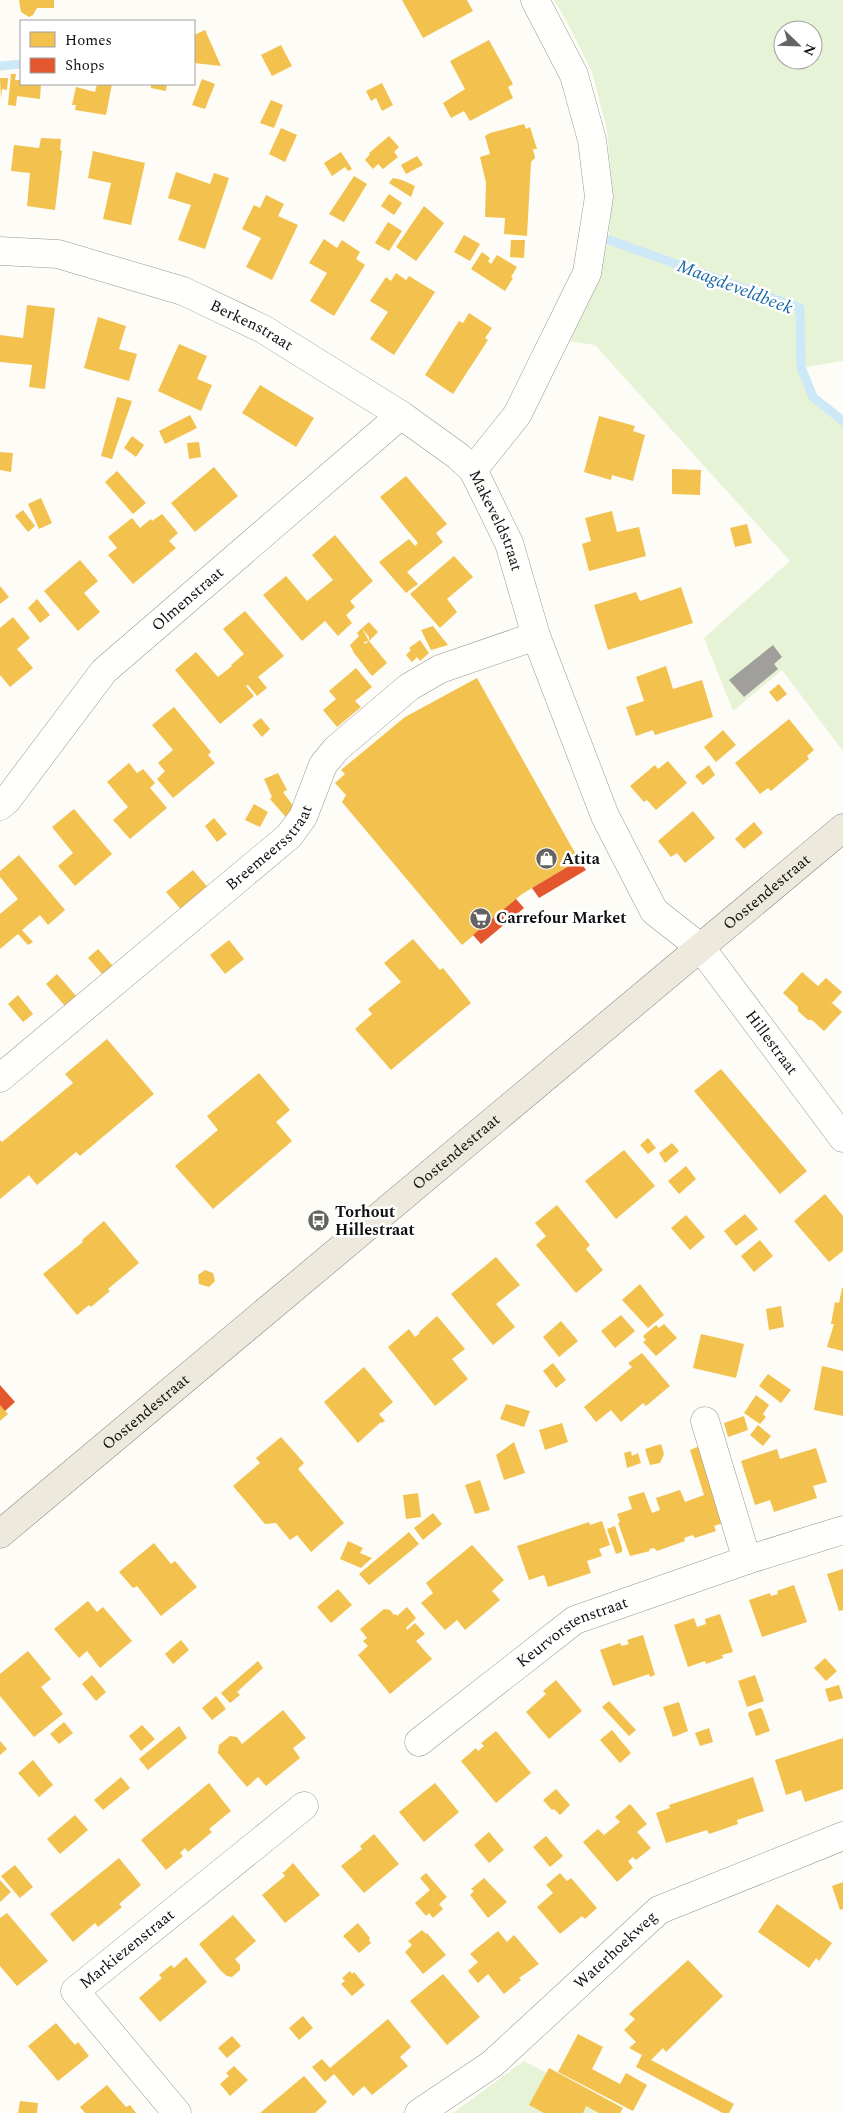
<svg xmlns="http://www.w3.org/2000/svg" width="843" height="2113" viewBox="0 0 843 2113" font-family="Spectral,serif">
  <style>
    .green { fill: #e7f3d7; fill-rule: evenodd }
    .homes { fill: #f2c14e }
    .shops { fill: #e4572e }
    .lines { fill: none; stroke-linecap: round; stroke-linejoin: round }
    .stream { stroke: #cde8f7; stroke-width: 9 }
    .building { fill: #a19f9c }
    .minor-casing { stroke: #979795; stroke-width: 29 }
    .major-casing { stroke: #858482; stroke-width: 29 }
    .minor { stroke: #fffffe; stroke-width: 28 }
    .major { stroke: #ede9dc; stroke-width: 28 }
    .labels { text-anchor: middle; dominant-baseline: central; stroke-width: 5; stroke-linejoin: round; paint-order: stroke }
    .street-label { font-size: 16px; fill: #111; stroke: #fff }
    .poi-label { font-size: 16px; font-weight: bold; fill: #111; stroke: #fff; text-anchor: start }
    .water-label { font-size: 18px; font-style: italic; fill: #1768a6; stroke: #fff }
  </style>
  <rect width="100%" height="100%" fill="#fdfcf7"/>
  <path class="green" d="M 554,0 L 843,0 L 843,361 L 801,368 L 813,397 L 843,421 L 843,751 L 782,670 L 733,711 L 704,638 L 790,561 L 595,345 L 569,341 L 609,240 L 611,176 L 607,130 L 592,72 L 566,20 ZM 783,30 L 813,30 L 813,60 L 783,60 Z
    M 524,2061 L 622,2113 L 453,2113 Z"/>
  <path class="homes" d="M 19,0 L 54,0 L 54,8 L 37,8 L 33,15 L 29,17 L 21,12 Z
    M 402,0 L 467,0 L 473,11 L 423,38 Z
    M 205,30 L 221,66 L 194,63 L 194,35 Z
    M 489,40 L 513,84 L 508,87 L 513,98 L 470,121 L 464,111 L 451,118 L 443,103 L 465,89 L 450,61 Z
    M 281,45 L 292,66 L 272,76 L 261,55 Z
    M 11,74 L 16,74 L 15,80 L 21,80 L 21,84 L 41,84 L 40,99 L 17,96 L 16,106 L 8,105 Z
    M 0,78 L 8,78 L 7,90 L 2,89 L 1,99 Z
    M 202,79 L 215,84 L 205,109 L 192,105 Z
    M 382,83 L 393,105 L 382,111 L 376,98 L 371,101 L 366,91 Z
    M 97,84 L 112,84 L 106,115 L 75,110 L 76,105 L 72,105 L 76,87 L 95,92 Z
    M 151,84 L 167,84 L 166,91 L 151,88 Z
    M 271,100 L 283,105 L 274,128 L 260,123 Z
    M 524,124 L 526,129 L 530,127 L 537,149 L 533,149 L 535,158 L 531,162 L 527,236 L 504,234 L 505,218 L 485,217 L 486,183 L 480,157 L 490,154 L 485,136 L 490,133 Z
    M 281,128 L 297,135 L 285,162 L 269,154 Z
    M 389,136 L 399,147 L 394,152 L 398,157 L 383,169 L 378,164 L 373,169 L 365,160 L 370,154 L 369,153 Z
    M 41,138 L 61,139 L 60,150 L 62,151 L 55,210 L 27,206 L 30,173 L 11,171 L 14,145 L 39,148 Z
    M 93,151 L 145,163 L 131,225 L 103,219 L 111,183 L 88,178 Z
    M 341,152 L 352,169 L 348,171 L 345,167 L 332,176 L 324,163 Z
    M 417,156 L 423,165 L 406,174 L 401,165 Z
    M 176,172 L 210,184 L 214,173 L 229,178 L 205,249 L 178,240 L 191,205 L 168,198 Z
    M 354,176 L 367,184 L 344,222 L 329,214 Z
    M 393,178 L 402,180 L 415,186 L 411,197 L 389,183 Z
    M 389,194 L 402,203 L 394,215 L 381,206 Z
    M 266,195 L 284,204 L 278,216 L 298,225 L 272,280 L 246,267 L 261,238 L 242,229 L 254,205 L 260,208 Z
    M 424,206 L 444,223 L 416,261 L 396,247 Z
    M 388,222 L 402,231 L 389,251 L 375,243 Z
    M 464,235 L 480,244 L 470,261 L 454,252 Z
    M 324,239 L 337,248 L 342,240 L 360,252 L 356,259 L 365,265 L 334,316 L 310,301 L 327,273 L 309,263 Z
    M 511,240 L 525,240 L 524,258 L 510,257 Z
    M 482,252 L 490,258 L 488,261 L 491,264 L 497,255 L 517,267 L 511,277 L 513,278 L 505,291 L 471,269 Z
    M 396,273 L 406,280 L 409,276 L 435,292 L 394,355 L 370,339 L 388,312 L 370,301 L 386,277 L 391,281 Z
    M 27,305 L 55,308 L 45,389 L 29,387 L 32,365 L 0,362 L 0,335 L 23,338 Z
    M 469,313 L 492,328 L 485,338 L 488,340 L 453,394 L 425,375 L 459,321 L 463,323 Z
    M 98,317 L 126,326 L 119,349 L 137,354 L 129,381 L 84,368 Z
    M 179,344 L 207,356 L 197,379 L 212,385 L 201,411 L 158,391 Z
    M 260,385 L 314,418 L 296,447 L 242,413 Z
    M 117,397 L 132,401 L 112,459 L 101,456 Z
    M 190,415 L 197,428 L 165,444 L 159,431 Z
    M 599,416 L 635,426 L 633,431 L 645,435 L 633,481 L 612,475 L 611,480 L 584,472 Z
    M 132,436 L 144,445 L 136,457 L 124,448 Z
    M 199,442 L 201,457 L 189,459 L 187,443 Z
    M 0,452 L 13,453 L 11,472 L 0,470 Z
    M 214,467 L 238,496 L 195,532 L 171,503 Z
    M 672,469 L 701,470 L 700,495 L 672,494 Z
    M 117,471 L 146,503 L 133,514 L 105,482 Z
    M 406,476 L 447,524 L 436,533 L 443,542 L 407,572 L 418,584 L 406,593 L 379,562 L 409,539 L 415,546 L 418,543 L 380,497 Z
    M 41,498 L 52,523 L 39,529 L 28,504 Z
    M 23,510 L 35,526 L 28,532 L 15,516 Z
    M 612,511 L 617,532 L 639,527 L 646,556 L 589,571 L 582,544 L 591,541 L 585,518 Z
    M 162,514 L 178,533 L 169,541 L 176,548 L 133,584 L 108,555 L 117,548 L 108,537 L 132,518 L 140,528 L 151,519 L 152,521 Z
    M 747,524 L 752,543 L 735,547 L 730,528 Z
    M 335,535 L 373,581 L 350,601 L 355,607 L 346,615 L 352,623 L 338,636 L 325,621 L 302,641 L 263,595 L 286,576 L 307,601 L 333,580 L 312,555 Z
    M 454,556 L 473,577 L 447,599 L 457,612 L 440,628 L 410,594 Z
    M 80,560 L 98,581 L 84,593 L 100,612 L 78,631 L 44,591 Z
    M 0,586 L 9,597 L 0,604 Z
    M 681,587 L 693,623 L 608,650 L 594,605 L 636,592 L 640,601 Z
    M 37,599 L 50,615 L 40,623 L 28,608 Z
    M 245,611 L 284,656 L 258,677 L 267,688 L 257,696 L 248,685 L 246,686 L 254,696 L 220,724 L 175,670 L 196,652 L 218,677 L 232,666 L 231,665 L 244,654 L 223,629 Z
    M 13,617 L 30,638 L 17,649 L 33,668 L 10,687 L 0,675 L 0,628 Z
    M 369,622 L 378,632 L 369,641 L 364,642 L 365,644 L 369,641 L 387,663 L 372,676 L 354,653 L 350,645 L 359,636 L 357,633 L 362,628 L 369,641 L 369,637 L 362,628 Z
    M 433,626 L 448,645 L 431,650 L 421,630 Z
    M 420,640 L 429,653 L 420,661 L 417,657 L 412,662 L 406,655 L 411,650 L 409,648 Z
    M 666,666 L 673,689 L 702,680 L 713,717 L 655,735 L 653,730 L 636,736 L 626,707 L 644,701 L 636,677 Z
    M 356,668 L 372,687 L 355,701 L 361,707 L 337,727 L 323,710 L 336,699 L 329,691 Z
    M 477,678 L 579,860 L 522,894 L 462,945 L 342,802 L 346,795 L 335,783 L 345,774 L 341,770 L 405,717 Z
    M 779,684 L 787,694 L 777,702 L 769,692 Z
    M 174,707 L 211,752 L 208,755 L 215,763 L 173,798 L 157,779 L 165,771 L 158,763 L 173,750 L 152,725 Z
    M 261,718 L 270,729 L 262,737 L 252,725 Z
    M 789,719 L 814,750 L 807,756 L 809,759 L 771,791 L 768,788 L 760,794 L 735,763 Z
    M 723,730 L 736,745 L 716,762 L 704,747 Z
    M 668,761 L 687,783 L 656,810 L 647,800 L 644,802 L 630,786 L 655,765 L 658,769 Z
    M 129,763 L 137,773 L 143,769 L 155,783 L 150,788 L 167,808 L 130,839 L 113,820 L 128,807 L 107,782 Z
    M 709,765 L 715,775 L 703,785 L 695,776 Z
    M 278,773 L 287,790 L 283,792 L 294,807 L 291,823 L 270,799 L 272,797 L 264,779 Z
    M 254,804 L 268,812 L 260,827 L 245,820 Z
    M 74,809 L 112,854 L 75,886 L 58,866 L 73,853 L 52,827 Z
    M 693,811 L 715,838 L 685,863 L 677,853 L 671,857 L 658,841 Z
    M 214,818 L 227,834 L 217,842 L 205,826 Z
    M 754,822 L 763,833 L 744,849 L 735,839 Z
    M 19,855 L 65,910 L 48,925 L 40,915 L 22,930 L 33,942 L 28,945 L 18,934 L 0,949 L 0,914 L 18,899 L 0,877 L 0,871 Z
    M 193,870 L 210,890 L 183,912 L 166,892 Z
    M 413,939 L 440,970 L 443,968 L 471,1003 L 391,1070 L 355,1029 L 372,1014 L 368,1009 L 401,982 L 384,963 Z
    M 229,940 L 244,959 L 225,974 L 210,955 Z
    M 98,949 L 113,966 L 103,975 L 88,958 Z
    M 802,972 L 818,986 L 826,978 L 842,992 L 833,1002 L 831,1002 L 842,1012 L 824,1031 L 812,1020 L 808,1020 L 798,1011 L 798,1007 L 783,993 Z
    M 57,974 L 77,997 L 65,1006 L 46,984 Z
    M 18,995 L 33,1014 L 23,1022 L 8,1004 Z
    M 107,1039 L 154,1094 L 80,1156 L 76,1152 L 37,1185 L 29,1175 L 0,1199 L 0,1140 L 2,1142 L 73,1083 L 65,1074 Z
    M 721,1069 L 807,1171 L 780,1194 L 694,1091 Z
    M 259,1073 L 290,1110 L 276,1122 L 292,1141 L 213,1209 L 175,1166 L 218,1130 L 207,1116 Z
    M 648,1138 L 656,1148 L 648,1154 L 640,1145 Z
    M 672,1143 L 679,1151 L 665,1163 L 659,1153 Z
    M 624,1150 L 655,1186 L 616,1219 L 585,1181 Z
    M 686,1166 L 696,1179 L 679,1194 L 668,1181 Z
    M 825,1194 L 843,1216 L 843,1251 L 829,1262 L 794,1221 Z
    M 557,1205 L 590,1245 L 586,1249 L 603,1270 L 576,1293 L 536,1245 L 546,1236 L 535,1223 Z
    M 745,1214 L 758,1229 L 736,1246 L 724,1231 Z
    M 686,1215 L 705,1237 L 690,1250 L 671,1228 Z
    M 104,1221 L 139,1263 L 108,1289 L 110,1291 L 91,1307 L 89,1305 L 77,1315 L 43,1274 L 83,1242 L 82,1240 Z
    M 760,1240 L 773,1256 L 754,1272 L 741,1256 Z
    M 496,1257 L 520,1285 L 496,1304 L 515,1327 L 493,1345 L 451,1294 Z
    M 205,1270 L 213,1273 L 215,1281 L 209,1287 L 199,1284 L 198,1275 Z
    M 640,1284 L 664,1315 L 648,1328 L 622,1300 Z
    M 842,1288 L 843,1288 L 843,1351 L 827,1347 L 834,1324 L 831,1324 L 835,1302 L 839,1303 Z
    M 781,1306 L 784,1327 L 769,1330 L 766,1309 Z
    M 621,1315 L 635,1331 L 615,1348 L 601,1331 Z
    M 437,1316 L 465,1349 L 452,1359 L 468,1379 L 435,1406 L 388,1347 L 409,1329 L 415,1337 L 420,1333 L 419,1332 Z
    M 561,1321 L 578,1341 L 559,1357 L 543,1337 Z
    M 664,1324 L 677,1338 L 656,1356 L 643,1342 L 646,1340 L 643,1336 L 656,1325 L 659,1328 Z
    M 701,1334 L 744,1344 L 736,1378 L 693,1368 Z
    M 642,1353 L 670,1386 L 646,1406 L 643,1403 L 621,1422 L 611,1410 L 596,1422 L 584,1407 L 632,1367 L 628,1363 Z
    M 553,1363 L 566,1380 L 556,1388 L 543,1371 Z
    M 822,1366 L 843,1371 L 843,1416 L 814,1410 Z
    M 364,1367 L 393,1402 L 379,1414 L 385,1421 L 382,1423 L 381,1422 L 358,1443 L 324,1402 Z
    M 768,1374 L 791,1390 L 781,1403 L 759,1386 Z
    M 756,1395 L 769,1405 L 763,1414 L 766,1417 L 760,1424 L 744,1413 Z
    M 506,1404 L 530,1411 L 524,1427 L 500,1419 Z
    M 0,1405 L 8,1414 L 0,1421 Z
    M 744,1416 L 748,1430 L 728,1437 L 724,1423 Z
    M 562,1423 L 568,1442 L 545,1450 L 539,1430 Z
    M 758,1425 L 771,1436 L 763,1446 L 750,1435 Z
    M 281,1437 L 304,1463 L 298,1469 L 344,1523 L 311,1552 L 297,1535 L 290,1540 L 276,1523 L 265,1524 L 233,1486 L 260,1463 L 256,1458 Z
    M 514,1442 L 525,1473 L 504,1480 L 496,1455 Z
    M 661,1444 L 664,1454 L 660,1463 L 650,1465 L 645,1449 Z
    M 700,1446 L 726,1522 L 714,1526 L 716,1531 L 695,1538 L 693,1535 L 684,1538 L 685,1541 L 657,1551 L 654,1548 L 649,1549 L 650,1551 L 630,1556 L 618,1523 L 620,1522 L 617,1514 L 632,1509 L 628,1497 L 644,1492 L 652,1513 L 660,1510 L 656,1498 L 680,1490 L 685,1502 L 704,1495 L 690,1450 Z
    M 816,1448 L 827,1482 L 813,1486 L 817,1498 L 774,1512 L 770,1500 L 755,1505 L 741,1461 L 777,1449 L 780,1459 Z
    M 631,1451 L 632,1456 L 638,1453 L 641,1463 L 627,1468 L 624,1453 Z
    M 480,1480 L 490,1510 L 475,1514 L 465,1485 Z
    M 418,1493 L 421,1517 L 406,1519 L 403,1495 Z
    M 433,1513 L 442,1524 L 423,1540 L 414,1528 Z
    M 602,1521 L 610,1545 L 599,1549 L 602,1556 L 587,1561 L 591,1573 L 548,1587 L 544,1575 L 529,1580 L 517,1546 L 589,1522 L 590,1525 Z
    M 615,1526 L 622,1548 L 622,1552 L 616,1554 L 607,1529 Z
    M 409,1532 L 419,1544 L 369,1585 L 359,1574 Z
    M 348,1541 L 363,1548 L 360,1553 L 372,1558 L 361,1568 L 340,1559 Z
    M 154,1543 L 171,1564 L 175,1561 L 197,1587 L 161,1616 L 137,1586 L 133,1588 L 119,1572 Z
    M 472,1545 L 504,1580 L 492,1591 L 500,1600 L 465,1630 L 457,1620 L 445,1630 L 421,1603 L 433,1593 L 426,1583 Z
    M 843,1569 L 843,1610 L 839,1611 L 827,1574 Z
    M 794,1585 L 807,1622 L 762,1637 L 749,1600 L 770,1593 L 771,1596 L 778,1594 L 777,1591 Z
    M 338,1589 L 352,1605 L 331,1623 L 317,1607 Z
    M 88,1601 L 97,1612 L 103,1607 L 132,1641 L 100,1668 L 87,1651 L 79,1658 L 54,1629 Z
    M 407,1607 L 416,1618 L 406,1628 L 407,1630 L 415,1623 L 425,1634 L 416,1641 L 432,1659 L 390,1694 L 358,1655 L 368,1646 L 363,1641 L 367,1638 L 360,1629 L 384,1609 L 390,1610 L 394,1615 L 396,1614 L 397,1616 Z
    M 720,1614 L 733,1652 L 722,1655 L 723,1658 L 706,1664 L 705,1661 L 688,1667 L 674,1625 L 694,1618 L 697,1627 L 706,1624 L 705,1619 Z
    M 643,1635 L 655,1675 L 650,1677 L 649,1674 L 613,1686 L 600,1650 L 620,1643 L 622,1646 L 629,1644 L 627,1640 Z
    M 181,1640 L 189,1650 L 173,1664 L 165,1654 Z
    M 28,1651 L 51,1679 L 41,1687 L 63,1714 L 34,1737 L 0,1696 L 0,1674 Z
    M 825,1658 L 837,1671 L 826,1681 L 814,1668 Z
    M 258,1661 L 263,1668 L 237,1692 L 240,1695 L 230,1703 L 221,1693 Z
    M 92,1675 L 106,1692 L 96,1701 L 82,1684 Z
    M 755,1675 L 764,1701 L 747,1707 L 738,1681 Z
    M 556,1680 L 582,1711 L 549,1739 L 526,1712 L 546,1694 L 543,1691 Z
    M 839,1685 L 843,1698 L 829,1702 L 825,1689 Z
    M 216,1696 L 226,1709 L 212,1720 L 202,1708 Z
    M 609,1701 L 636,1730 L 629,1736 L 602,1707 Z
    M 679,1702 L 688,1731 L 673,1737 L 663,1707 Z
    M 760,1708 L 762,1709 L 770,1731 L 756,1736 L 748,1714 L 749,1712 Z
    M 283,1710 L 306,1738 L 293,1748 L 300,1758 L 266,1786 L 258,1777 L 247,1787 L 218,1753 L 219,1745 L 230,1736 L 237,1737 L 242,1744 Z
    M 64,1722 L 73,1733 L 59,1744 L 50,1734 Z
    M 142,1725 L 155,1739 L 141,1751 L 129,1736 Z
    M 179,1726 L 187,1738 L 148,1770 L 139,1759 Z
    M 709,1728 L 713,1742 L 700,1746 L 695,1733 Z
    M 612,1730 L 631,1753 L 620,1763 L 600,1740 Z
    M 496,1731 L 531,1773 L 496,1803 L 461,1761 L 476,1748 L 478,1751 L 484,1746 L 481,1743 Z
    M 843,1738 L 843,1789 L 805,1802 L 801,1790 L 786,1795 L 775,1760 Z
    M 0,1741 L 7,1749 L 0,1755 Z
    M 33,1760 L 53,1785 L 39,1797 L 18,1773 Z
    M 121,1777 L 130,1788 L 103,1810 L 94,1800 Z
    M 753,1777 L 764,1811 L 737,1820 L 738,1824 L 709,1834 L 707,1830 L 666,1843 L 656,1813 L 670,1808 L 669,1805 Z
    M 209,1783 L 231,1811 L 209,1829 L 212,1832 L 188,1852 L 185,1848 L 180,1853 L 183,1856 L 166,1870 L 141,1840 Z
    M 435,1783 L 459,1812 L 424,1842 L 399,1812 Z
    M 556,1789 L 570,1805 L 560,1815 L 554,1809 L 552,1810 L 543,1800 Z
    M 630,1804 L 647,1824 L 637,1832 L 651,1848 L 636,1860 L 633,1857 L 628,1861 L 633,1868 L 617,1882 L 583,1842 L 598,1829 L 604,1835 L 620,1822 L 615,1817 Z
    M 75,1815 L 88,1830 L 60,1854 L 47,1839 Z
    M 489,1832 L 504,1850 L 489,1863 L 474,1845 Z
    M 374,1834 L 399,1864 L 364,1893 L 341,1866 L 362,1849 L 360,1846 Z
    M 546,1836 L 563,1856 L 550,1867 L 533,1847 Z
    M 119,1858 L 141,1885 L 119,1904 L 122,1907 L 98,1927 L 95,1923 L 73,1942 L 50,1914 Z
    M 293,1863 L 320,1895 L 285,1923 L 262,1895 L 285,1876 L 282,1872 L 284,1872 Z
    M 15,1865 L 33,1887 L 20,1898 L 1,1876 Z
    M 426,1873 L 447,1897 L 439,1904 L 443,1909 L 433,1918 L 429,1913 L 426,1916 L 415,1903 L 430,1890 L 420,1878 Z
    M 560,1873 L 567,1881 L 571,1878 L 597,1908 L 585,1919 L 582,1916 L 560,1934 L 537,1907 L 553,1893 L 546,1885 Z
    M 484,1878 L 507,1902 L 488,1918 L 470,1895 L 474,1891 L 471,1889 Z
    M 0,1880 L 11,1892 L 0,1902 Z
    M 843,1882 L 843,1909 L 840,1910 L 832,1886 Z
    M 777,1904 L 832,1943 L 819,1961 L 816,1958 L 809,1968 L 758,1932 Z
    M 7,1913 L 48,1961 L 17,1986 L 0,1966 L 0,1918 Z
    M 233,1915 L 256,1941 L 235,1959 L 240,1965 L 240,1970 L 232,1977 L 227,1976 L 221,1971 L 199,1944 Z
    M 358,1923 L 370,1938 L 369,1940 L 371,1943 L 359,1953 L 343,1936 Z
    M 422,1930 L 426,1934 L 427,1933 L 446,1955 L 423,1974 L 405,1952 L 412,1945 L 408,1941 Z
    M 498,1931 L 507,1942 L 514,1935 L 539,1964 L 519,1978 L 521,1980 L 504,1994 L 488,1974 L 478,1983 L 468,1971 L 478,1962 L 470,1954 Z
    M 186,1957 L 207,1982 L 160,2022 L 139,1998 L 162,1978 L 159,1975 L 171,1965 L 174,1968 Z
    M 688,1960 L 723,1996 L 666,2052 L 663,2048 L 651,2060 L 734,2104 L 729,2113 L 723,2113 L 636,2067 L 642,2055 L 629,2048 L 636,2042 L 624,2030 L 635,2019 L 629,2014 Z
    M 350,1971 L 352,1974 L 354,1972 L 365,1985 L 352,1996 L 341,1984 L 345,1981 L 342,1978 Z
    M 443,1974 L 480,2017 L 447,2045 L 410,2001 Z
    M 303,2016 L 313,2028 L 299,2040 L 289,2028 Z
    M 388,2019 L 411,2047 L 400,2057 L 408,2066 L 372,2095 L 364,2086 L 353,2096 L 334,2074 L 325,2082 L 312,2067 L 322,2059 L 330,2068 Z
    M 56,2023 L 75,2045 L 78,2042 L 89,2056 L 58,2081 L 28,2046 Z
    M 578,2034 L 603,2047 L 592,2069 L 620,2084 L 626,2073 L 647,2085 L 633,2111 L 558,2072 Z
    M 232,2036 L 241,2046 L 227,2058 L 218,2048 Z
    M 234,2066 L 248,2080 L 230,2096 L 220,2084 L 229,2076 L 226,2073 Z
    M 549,2068 L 623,2108 L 620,2113 L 599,2113 L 586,2106 L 583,2113 L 544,2113 L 529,2105 Z
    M 304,2076 L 327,2102 L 315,2113 L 260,2113 Z
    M 107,2085 L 126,2107 L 130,2105 L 136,2113 L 85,2113 L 80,2107 Z
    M 20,2101 L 38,2103 L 37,2113 L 18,2113 Z"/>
  <path class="shops" d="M 579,860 L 586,870 L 539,898 L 532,888 Z
    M 516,899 L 524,908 L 481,944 L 473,935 Z
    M 0,1385 L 15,1402 L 5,1411 L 0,1405 Z"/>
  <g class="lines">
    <path class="stream" d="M 0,66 L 21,64
      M 609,240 L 800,308 L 801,367 L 813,397 L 843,421"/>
  </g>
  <path class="building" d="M 773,645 L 782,657 L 774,664 L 778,669 L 744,697 L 729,680 Z"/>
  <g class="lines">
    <defs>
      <g id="minor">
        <path id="s1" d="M 0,251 L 58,254 L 183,291 L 263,329 L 401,415 L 458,456 L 473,470 L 509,543 L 536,636 L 605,816 L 654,911 L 701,948 L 843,1138"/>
        <path d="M 473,470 L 517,415 L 587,273 L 599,197 L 592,140 L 574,75 L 535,0"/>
        <path id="s2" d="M 0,806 L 7,800 L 104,671 L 401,415"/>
        <path id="s3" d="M 0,1078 L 289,836 L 303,817 L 323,765 L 336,749 L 409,687 L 440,669 L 536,636"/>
        <path d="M 705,1421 L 747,1560"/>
        <path id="s4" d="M 419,1742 L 575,1620 L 747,1560 L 843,1530"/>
        <path id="s5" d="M 177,2113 L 75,1991 L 304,1806"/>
        <path id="s6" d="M 419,2113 L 492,2064 L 659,1910 L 843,1836"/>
      </g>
      <g id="major">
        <path id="s7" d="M 0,1534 L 843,828"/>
      </g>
    </defs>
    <use href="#minor" class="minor-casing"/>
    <use href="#major" class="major-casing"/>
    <use href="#minor" class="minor"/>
    <use href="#major" class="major"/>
  </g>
  <defs>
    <symbol id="shop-disc" viewBox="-11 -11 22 22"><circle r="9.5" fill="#646362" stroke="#fff"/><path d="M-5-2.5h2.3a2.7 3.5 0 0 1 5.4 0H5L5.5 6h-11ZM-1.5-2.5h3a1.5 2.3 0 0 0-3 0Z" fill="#fff"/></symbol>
    <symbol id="supermarket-disc" viewBox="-11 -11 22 22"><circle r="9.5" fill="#646362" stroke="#fff"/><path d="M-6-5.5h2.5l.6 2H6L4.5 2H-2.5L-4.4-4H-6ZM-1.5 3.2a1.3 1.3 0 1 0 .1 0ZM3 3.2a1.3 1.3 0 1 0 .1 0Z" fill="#fff"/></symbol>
    <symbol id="bus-disc" viewBox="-11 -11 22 22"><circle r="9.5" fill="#646362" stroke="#fff"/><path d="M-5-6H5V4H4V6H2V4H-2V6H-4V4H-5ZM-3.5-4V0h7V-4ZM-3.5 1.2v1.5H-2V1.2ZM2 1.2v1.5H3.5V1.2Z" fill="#fff"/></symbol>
  </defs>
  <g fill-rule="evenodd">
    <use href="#shop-disc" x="534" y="846" width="25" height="25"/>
    <use href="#supermarket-disc" x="468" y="906" width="25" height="25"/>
    <use href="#bus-disc" x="306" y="1208" width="25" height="25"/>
  </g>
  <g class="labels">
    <g class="street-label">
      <text stroke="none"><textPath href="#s1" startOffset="265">Berkenstraat</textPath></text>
      <text stroke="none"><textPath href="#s1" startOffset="586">Makeveldstraat</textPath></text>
      <text stroke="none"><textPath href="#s2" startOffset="281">Olmenstraat</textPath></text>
      <text stroke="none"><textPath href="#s3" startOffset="355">Breemeersstraat</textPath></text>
      <text stroke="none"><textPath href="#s7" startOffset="1000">Oostendestraat</textPath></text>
      <text stroke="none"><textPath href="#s1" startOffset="1186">Hillestraat</textPath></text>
      <text stroke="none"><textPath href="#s7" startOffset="595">Oostendestraat</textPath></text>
      <text stroke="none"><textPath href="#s7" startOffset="190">Oostendestraat</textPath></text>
      <text stroke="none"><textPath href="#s4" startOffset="190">Keurvorstenstraat</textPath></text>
      <text stroke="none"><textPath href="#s5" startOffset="226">Markiezenstraat</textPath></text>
      <text stroke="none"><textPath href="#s6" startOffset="256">Waterhoekweg</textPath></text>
    </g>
    <g class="poi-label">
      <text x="562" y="859">Atita</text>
      <text x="496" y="918">Carrefour Market</text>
      <text x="335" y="1212">Torhout<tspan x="335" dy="18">Hillestraat</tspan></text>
    </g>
    <g class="water-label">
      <text transform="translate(735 287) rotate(21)">Maagdeveldbeek</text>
    </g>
  </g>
  <rect x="20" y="20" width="175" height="65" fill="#ffffff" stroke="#a0a0a0"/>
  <rect x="30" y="32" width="25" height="15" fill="#f2c14e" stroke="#a0a0a0"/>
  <text x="65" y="45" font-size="15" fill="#111111">Homes</text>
  <rect x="30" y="58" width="25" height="15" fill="#e4572e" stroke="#a0a0a0"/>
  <text x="65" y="70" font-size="15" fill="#111111">Shops</text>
  <g transform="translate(798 45) rotate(113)"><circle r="24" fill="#ffffff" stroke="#a0a0a0"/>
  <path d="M0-4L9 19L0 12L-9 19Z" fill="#646362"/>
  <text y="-8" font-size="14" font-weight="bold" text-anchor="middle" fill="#111111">N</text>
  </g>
</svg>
